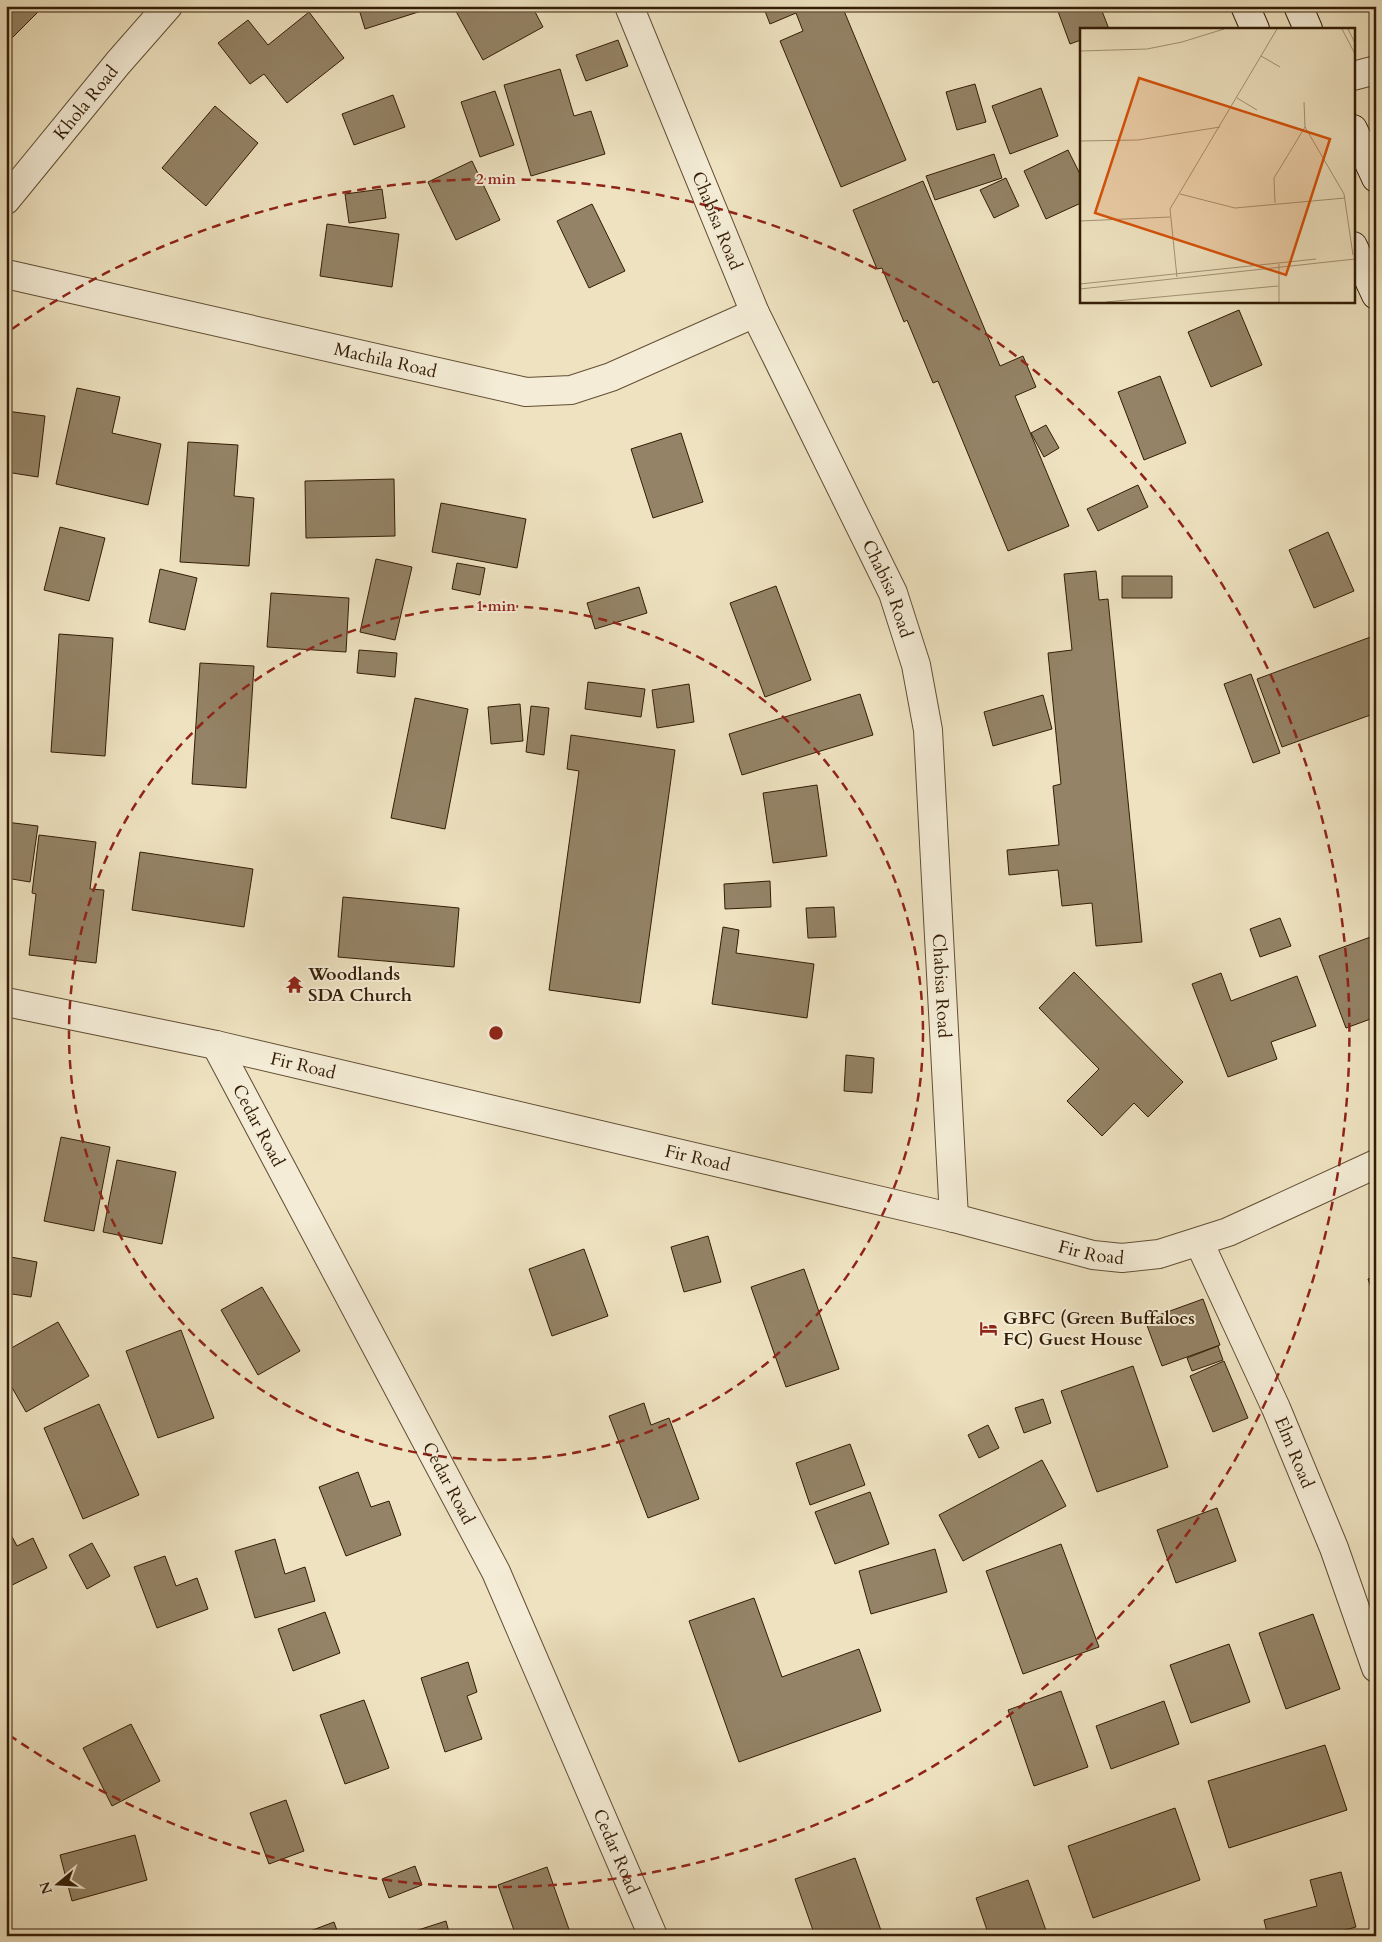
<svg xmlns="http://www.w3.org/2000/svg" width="1382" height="1942" viewBox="0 0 1382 1942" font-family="Cardo,serif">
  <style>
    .building { fill: #948366; stroke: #331d05 }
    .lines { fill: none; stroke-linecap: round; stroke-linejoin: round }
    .minor-casing { stroke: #624e34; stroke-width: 30 }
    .secondary-casing { stroke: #331d05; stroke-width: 30 }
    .minor { stroke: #f4ecd6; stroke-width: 28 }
    .secondary { stroke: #f4ecd6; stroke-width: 28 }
    .ring { fill: none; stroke: #8f2418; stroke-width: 2.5; stroke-dasharray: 9 6 }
    .labels { text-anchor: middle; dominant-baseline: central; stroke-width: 4; stroke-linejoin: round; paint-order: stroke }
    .street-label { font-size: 18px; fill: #331d05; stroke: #f4ecd6 }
    .poi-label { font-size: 18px; font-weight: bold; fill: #331d05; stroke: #f4ecd6; text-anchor: start }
    .inset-road { fill: none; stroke: #a39375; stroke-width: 1 }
    .view { fill: #d6530b; fill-opacity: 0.15; stroke: #d6530b; stroke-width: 2.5 }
    .inset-edge { fill: none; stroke: #331d05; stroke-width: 2.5 }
    .centre { fill: #8f2418; stroke: #f4ecd6; stroke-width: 2.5 }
    .ring-label { font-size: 15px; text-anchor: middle; font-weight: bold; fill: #8f2418; stroke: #f4ecd6; stroke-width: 4; stroke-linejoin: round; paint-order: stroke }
  </style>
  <rect width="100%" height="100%" fill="#eee2c0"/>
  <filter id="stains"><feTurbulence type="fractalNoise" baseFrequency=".004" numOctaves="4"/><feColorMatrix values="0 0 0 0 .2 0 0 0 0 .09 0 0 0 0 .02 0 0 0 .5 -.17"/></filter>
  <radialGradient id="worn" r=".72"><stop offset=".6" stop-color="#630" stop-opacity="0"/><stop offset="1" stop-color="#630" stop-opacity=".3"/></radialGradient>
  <path class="building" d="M 6,6 L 44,6 L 6,44 Z
    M 358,6 L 437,6 L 365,29 Z
    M 453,6 L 532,6 L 543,27 L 483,60 Z
    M 763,6 L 842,6 L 906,160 L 841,187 L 780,41 L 803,31 L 796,13 L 770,24 Z
    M 1056,6 L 1100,6 L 1109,29 L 1081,29 L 1081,40 L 1070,44 Z
    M 309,12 L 344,58 L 287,103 L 264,74 L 250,84 L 218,43 L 248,20 L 268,45 Z
    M 618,40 L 628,66 L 586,81 L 576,55 Z
    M 560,69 L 574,116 L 591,111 L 605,154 L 531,176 L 504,85 Z
    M 975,84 L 986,122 L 957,130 L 946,92 Z
    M 1041,88 L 1058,136 L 1010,154 L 992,106 Z
    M 495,91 L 514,145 L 480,157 L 461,102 Z
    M 393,95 L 405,127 L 354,145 L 342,114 Z
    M 215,106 L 258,143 L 206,206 L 162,168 Z
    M 1068,150 L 1081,176 L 1081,203 L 1046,219 L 1024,171 Z
    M 994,154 L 1002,178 L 935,200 L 926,176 Z
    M 472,161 L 500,220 L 456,240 L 428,182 Z
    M 1006,178 L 1019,206 L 994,218 L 980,190 Z
    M 923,181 L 1000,366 L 1023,356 L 1036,387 L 1015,396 L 1069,526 L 1008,551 L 938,381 L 933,383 L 907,320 L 904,322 L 882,268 L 877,269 L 853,210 Z
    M 382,189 L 386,218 L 349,223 L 345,194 Z
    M 592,204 L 625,271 L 589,288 L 557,221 Z
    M 327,224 L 399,234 L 392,287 L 320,276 Z
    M 1239,310 L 1262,365 L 1211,387 L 1188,332 Z
    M 1160,376 L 1186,443 L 1144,460 L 1118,392 Z
    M 77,388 L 120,397 L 112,433 L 161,444 L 148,505 L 56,484 Z
    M 6,411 L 45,416 L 38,477 L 6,472 Z
    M 1046,425 L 1059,448 L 1044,457 L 1031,433 Z
    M 681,433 L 703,502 L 653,518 L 631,449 Z
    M 188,442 L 238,445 L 234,496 L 254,498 L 249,566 L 180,562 Z
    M 394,479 L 395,536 L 306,538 L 305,481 Z
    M 1138,485 L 1148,507 L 1098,531 L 1087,509 Z
    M 441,503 L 526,519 L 517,568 L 432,552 Z
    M 60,527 L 105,538 L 89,601 L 44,590 Z
    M 1328,532 L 1354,591 L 1314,608 L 1289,550 Z
    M 376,559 L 412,567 L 395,640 L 360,632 Z
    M 457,563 L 485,568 L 480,595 L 452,589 Z
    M 160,569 L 197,578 L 185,630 L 149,622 Z
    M 1096,571 L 1099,600 L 1108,599 L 1142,942 L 1096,946 L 1092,903 L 1062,906 L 1058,870 L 1009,875 L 1007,850 L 1059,845 L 1053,786 L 1061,784 L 1048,653 L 1072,650 L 1064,574 Z
    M 1122,576 L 1172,576 L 1172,598 L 1122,598 Z
    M 776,586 L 811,680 L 765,697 L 730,603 Z
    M 639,587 L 647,613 L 595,629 L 587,603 Z
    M 271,593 L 349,598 L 346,652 L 267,647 Z
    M 59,634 L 113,638 L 105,756 L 51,752 Z
    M 1376,635 L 1376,713 L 1282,747 L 1257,679 Z
    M 359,650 L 397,653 L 395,677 L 357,673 Z
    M 200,663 L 254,666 L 246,788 L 192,784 Z
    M 1251,674 L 1280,753 L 1253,763 L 1224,684 Z
    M 588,682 L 645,689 L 641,717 L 585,709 Z
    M 689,684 L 694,722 L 657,728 L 652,690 Z
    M 860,694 L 873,735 L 742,775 L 729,734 Z
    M 1043,695 L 1052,729 L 993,746 L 984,712 Z
    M 415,698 L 468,709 L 445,829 L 391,818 Z
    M 520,704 L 523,741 L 491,744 L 488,707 Z
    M 531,706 L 549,708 L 544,755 L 526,752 Z
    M 571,735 L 675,750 L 640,1003 L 549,990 L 579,771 L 567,769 Z
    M 817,785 L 827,856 L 773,863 L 763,793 Z
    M 6,822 L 38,826 L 30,882 L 6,878 Z
    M 39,835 L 96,842 L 90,889 L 104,890 L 96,963 L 29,955 L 36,894 L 32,893 Z
    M 140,852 L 253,869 L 244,927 L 132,910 Z
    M 770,881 L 771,907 L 725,909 L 724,884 Z
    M 343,897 L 459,908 L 454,967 L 338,957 Z
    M 834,907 L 836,937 L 808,938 L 806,908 Z
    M 1280,918 L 1291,946 L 1260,957 L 1250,929 Z
    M 723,927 L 739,930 L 736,953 L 814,964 L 807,1018 L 712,1004 Z
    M 1376,935 L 1376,1017 L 1346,1028 L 1319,956 Z
    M 1074,972 L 1183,1082 L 1148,1117 L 1134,1103 L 1102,1136 L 1067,1101 L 1099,1069 L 1039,1008 Z
    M 1221,973 L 1231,1001 L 1297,976 L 1316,1026 L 1271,1042 L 1277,1059 L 1228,1077 L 1192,984 Z
    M 846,1055 L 874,1058 L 872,1093 L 844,1091 Z
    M 61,1137 L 110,1147 L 94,1231 L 44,1221 Z
    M 117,1160 L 176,1172 L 162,1244 L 103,1232 Z
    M 708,1236 L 721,1282 L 684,1292 L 671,1247 Z
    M 584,1249 L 608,1316 L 552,1336 L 529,1269 Z
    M 11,1257 L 37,1262 L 31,1297 L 6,1293 L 6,1282 Z
    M 804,1269 L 839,1369 L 786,1387 L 751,1287 Z
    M 1376,1276 L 1376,1301 L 1368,1279 Z
    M 262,1287 L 300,1351 L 258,1375 L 221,1310 Z
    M 1203,1299 L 1220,1345 L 1162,1366 L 1145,1320 Z
    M 58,1322 L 89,1376 L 26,1412 L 6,1377 L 6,1351 Z
    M 181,1330 L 214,1418 L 158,1438 L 126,1351 Z
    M 1218,1346 L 1223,1360 L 1192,1371 L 1187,1358 Z
    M 1224,1361 L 1248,1418 L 1213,1432 L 1190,1376 Z
    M 1133,1366 L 1168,1467 L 1097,1492 L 1061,1391 Z
    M 1043,1399 L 1051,1423 L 1024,1433 L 1015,1408 Z
    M 644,1403 L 651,1425 L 669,1418 L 699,1499 L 648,1518 L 609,1416 Z
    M 99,1404 L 139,1495 L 83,1519 L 44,1428 Z
    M 988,1425 L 999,1448 L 979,1458 L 968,1435 Z
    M 850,1444 L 865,1485 L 810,1505 L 796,1463 Z
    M 1042,1460 L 1066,1506 L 963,1561 L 939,1515 Z
    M 358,1472 L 371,1507 L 389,1501 L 401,1535 L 346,1556 L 319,1487 Z
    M 870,1492 L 889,1544 L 835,1564 L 815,1512 Z
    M 1217,1508 L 1236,1561 L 1176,1583 L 1157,1530 Z
    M 8,1529 L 17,1546 L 33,1538 L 47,1568 L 6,1588 L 6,1530 Z
    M 275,1539 L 285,1574 L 305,1567 L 315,1601 L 255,1618 L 235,1551 Z
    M 92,1543 L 110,1576 L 87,1589 L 69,1555 Z
    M 1061,1544 L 1099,1647 L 1023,1674 L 986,1571 Z
    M 935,1549 L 947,1592 L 871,1614 L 859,1571 Z
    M 165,1556 L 176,1586 L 197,1578 L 208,1609 L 157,1628 L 134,1567 Z
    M 754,1598 L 782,1677 L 859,1649 L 881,1711 L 739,1762 L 689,1621 Z
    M 325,1612 L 340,1653 L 293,1671 L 278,1629 Z
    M 1313,1614 L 1340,1689 L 1286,1709 L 1259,1633 Z
    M 1229,1644 L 1250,1702 L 1191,1723 L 1170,1665 Z
    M 468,1662 L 477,1692 L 467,1696 L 482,1739 L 445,1752 L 421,1678 Z
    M 1061,1691 L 1088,1767 L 1034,1786 L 1008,1710 Z
    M 364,1700 L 389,1768 L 345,1784 L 320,1715 Z
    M 1164,1701 L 1179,1744 L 1111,1769 L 1096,1726 Z
    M 131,1724 L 160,1781 L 112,1806 L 83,1748 Z
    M 1325,1745 L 1347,1810 L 1229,1848 L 1208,1781 Z
    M 286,1800 L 304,1851 L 269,1864 L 250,1813 Z
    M 1175,1808 L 1200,1880 L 1093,1918 L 1068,1846 Z
    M 135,1835 L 147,1880 L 72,1901 L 60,1855 Z
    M 855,1858 L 883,1936 L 815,1936 L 795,1879 Z
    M 415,1866 L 422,1885 L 389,1898 L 382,1879 Z
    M 547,1867 L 571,1935 L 516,1936 L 498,1885 Z
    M 1341,1872 L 1356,1927 L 1323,1936 L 1268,1936 L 1264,1920 L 1317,1906 L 1310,1880 Z
    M 1028,1880 L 1048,1936 L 989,1936 L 976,1898 Z
    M 446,1921 L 450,1936 L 416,1936 L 415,1931 Z
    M 334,1922 L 339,1936 L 297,1936 Z"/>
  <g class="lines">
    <defs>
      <g id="minor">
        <path id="s1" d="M 629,6 L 755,313 L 893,593 L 916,665 L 928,730 L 954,1218"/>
        <path d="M 1353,76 L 1376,70"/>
        <path id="s2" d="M 6,200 L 118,63 L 168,6"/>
        <path id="s3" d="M 6,274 L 526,392 L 571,390 L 611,377 L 755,313"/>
        <path id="s4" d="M 6,1002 L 216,1045 L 954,1218 L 1093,1255 L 1122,1258 L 1159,1254 L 1228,1232 L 1376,1164"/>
        <path id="s5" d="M 216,1045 L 496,1572 L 653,1936"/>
        <path id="s6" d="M 1199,1242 L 1276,1408 L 1334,1548 L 1376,1668"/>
      </g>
      <path id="secondary" d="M 1245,6 L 1255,29
        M 1298,6 L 1308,29
        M 1353,129 L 1376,178
        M 1353,246 L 1376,295"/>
    </defs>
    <use href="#minor" class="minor-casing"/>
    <use href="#secondary" class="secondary-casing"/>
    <use href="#minor" class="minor"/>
    <use href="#secondary" class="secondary"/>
  </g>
  <g class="ring">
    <circle cx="496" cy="1033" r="427"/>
    <path d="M12 329A854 854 0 1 1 12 1737"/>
  </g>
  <defs>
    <symbol id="temple-bare" viewBox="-9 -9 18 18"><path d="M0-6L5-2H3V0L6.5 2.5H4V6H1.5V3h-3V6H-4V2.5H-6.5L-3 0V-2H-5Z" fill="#8f2418" stroke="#f4ecd6" stroke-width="2.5" paint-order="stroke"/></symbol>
    <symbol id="hotel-bare" viewBox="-9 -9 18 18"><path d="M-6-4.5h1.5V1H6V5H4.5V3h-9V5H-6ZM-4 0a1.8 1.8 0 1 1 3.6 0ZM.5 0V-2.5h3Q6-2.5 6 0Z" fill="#8f2418" stroke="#f4ecd6" stroke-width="2.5" paint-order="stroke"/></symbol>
  </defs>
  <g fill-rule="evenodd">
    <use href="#temple-bare" x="282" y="972" width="25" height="25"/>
    <use href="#hotel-bare" x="976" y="1316" width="25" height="25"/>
  </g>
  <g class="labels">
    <g class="street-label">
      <text stroke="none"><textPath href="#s2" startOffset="126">Khola Road</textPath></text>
      <text stroke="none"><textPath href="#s1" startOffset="232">Chabisa Road</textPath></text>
      <text stroke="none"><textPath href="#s3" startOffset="389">Machila Road</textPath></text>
      <text stroke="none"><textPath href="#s1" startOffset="638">Chabisa Road</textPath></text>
      <text stroke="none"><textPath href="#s1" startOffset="1042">Chabisa Road</textPath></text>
      <text stroke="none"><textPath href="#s4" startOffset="304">Fir Road</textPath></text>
      <text stroke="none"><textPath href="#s5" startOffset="91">Cedar Road</textPath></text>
      <text stroke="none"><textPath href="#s4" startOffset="709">Fir Road</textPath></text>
      <text stroke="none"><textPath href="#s4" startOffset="1114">Fir Road</textPath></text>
      <text stroke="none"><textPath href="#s6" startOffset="231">Elm Road</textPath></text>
      <text stroke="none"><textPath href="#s5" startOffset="496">Cedar Road</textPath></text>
      <text stroke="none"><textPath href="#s5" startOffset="901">Cedar Road</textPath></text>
    </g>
    <g class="poi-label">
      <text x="308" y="974">Woodlands<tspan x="308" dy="21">SDA Church</tspan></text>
      <text x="1003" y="1318">GBFC (Green Buffaloes<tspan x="1003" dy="21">FC) Guest House</tspan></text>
    </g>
  </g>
  <g transform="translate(1080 28)">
    <rect width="275" height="275" fill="#eee2c0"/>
    <path class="inset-road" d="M 262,1 L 275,26M 268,1 L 275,15M 0,23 L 67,21 L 102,14 L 144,1M 181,28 L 200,39M 157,70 L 177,82M 225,99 L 264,166 L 273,227M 0,113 L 58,112 L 140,99M 100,166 L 155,180 L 265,170M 195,175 L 194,150 L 225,99 L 224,74M 0,193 L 90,189M 199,236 L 199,274M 97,249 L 90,181 L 197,1M 0,256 L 236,231M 0,261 L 275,231M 26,274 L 198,258"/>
    <path class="view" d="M 59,50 L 250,111 L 206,247 L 15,185 Z"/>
    <rect width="275" height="275" class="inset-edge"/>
  </g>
  <circle cx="496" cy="1033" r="8" class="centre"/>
  <g class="ring-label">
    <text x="496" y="184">2 min</text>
    <text x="496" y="611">1 min</text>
  </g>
  <rect width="1382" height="1942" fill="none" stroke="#eee2c0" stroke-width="25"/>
  <rect x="8" y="8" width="1367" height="1927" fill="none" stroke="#331d05" stroke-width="2.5"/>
  <rect x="12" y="12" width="1357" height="1917" fill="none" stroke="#331d05"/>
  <g transform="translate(58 1884) rotate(252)" stroke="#f4ecd6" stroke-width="4" paint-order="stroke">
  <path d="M0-4L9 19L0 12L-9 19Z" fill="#331d05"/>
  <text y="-8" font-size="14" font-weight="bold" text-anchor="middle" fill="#331d05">N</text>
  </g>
  <rect width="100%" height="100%" filter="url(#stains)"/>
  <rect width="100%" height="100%" fill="url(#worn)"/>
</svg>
